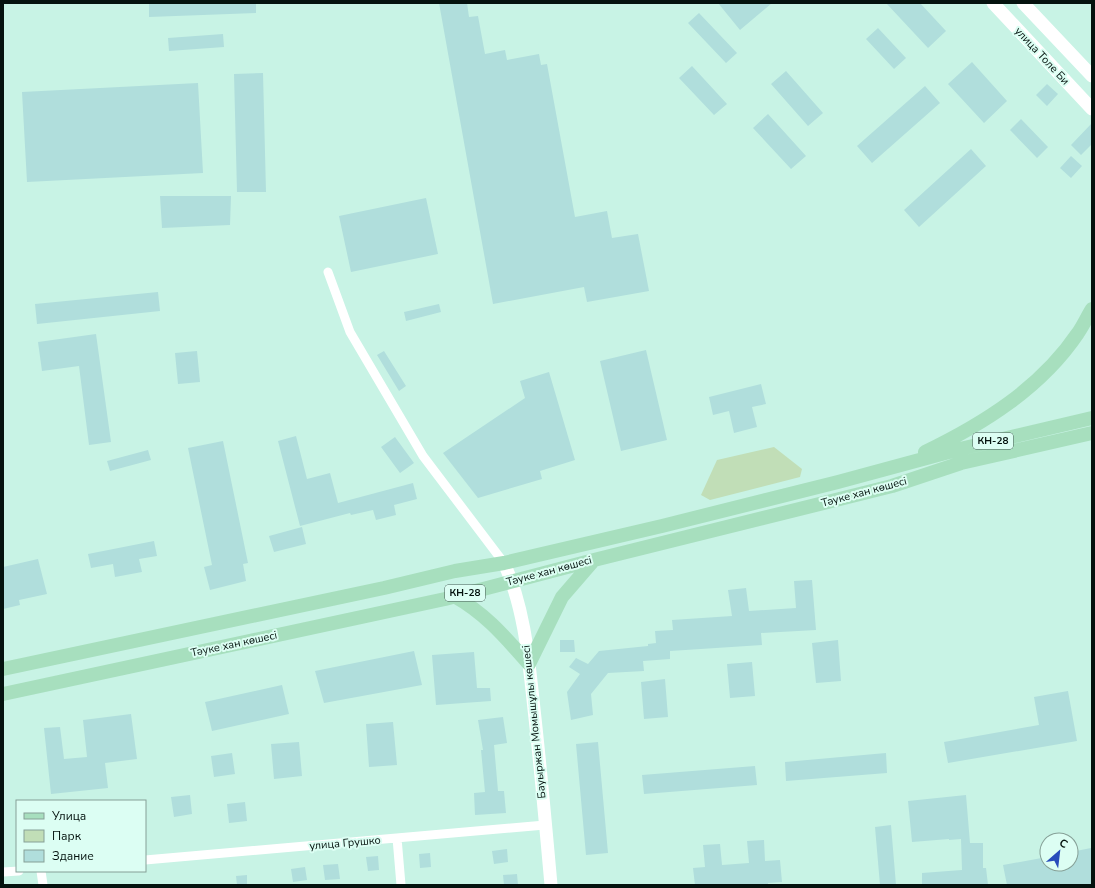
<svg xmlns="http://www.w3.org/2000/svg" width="1095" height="888" viewBox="0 0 1095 888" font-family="'Nunito Sans',sans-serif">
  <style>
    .green { fill: #c1deb7 }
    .building { fill: #b0dedc }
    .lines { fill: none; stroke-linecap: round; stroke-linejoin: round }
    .street { stroke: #fff; stroke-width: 9 }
    .secondary { stroke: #fff; stroke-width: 13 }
    .primary { stroke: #a7dfbe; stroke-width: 14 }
    .labels { text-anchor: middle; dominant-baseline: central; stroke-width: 4; stroke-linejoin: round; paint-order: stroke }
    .shield { fill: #dcfef3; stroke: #455953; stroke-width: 1 }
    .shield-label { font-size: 10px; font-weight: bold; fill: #04120e }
    .street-label { font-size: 11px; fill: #04120e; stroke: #dcfef3 }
  </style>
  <rect width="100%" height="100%" fill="#c8f3e5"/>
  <path class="green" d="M 774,447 L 802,469 L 800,477 L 710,500 L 701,495 L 717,460 Z"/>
  <path class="building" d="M 149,3 L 256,3 L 256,13 L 149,17 Z
    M 439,3 L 467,3 L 469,17 L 478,16 L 485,54 L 505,50 L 507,60 L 539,54 L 541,65 L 547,64 L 575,217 L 607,211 L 612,238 L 638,234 L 649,291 L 587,302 L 584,287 L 493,304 Z
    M 718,3 L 772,3 L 740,30 Z
    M 886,3 L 920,3 L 946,31 L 928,48 Z
    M 699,13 L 737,53 L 726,63 L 688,23 Z
    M 878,28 L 906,58 L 894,69 L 866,39 Z
    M 223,34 L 224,47 L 169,51 L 168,38 Z
    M 972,62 L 1007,101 L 984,123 L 948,84 Z
    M 692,66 L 727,104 L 714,115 L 679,78 Z
    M 786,71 L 823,113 L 808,126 L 771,84 Z
    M 263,73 L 266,192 L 237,192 L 234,74 Z
    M 198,83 L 203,173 L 27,182 L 22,92 Z
    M 1047,84 L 1058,94 L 1047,106 L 1036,95 Z
    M 925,86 L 940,103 L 872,163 L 857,146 Z
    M 768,114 L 806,156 L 791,169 L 753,128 Z
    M 1021,119 L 1048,147 L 1037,158 L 1010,130 Z
    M 1092,123 L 1092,144 L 1081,155 L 1071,145 Z
    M 971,149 L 986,166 L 919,227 L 904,210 Z
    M 1071,156 L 1082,166 L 1071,178 L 1060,168 Z
    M 160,196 L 231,196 L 230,225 L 162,228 Z
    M 426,198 L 438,254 L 351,272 L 339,216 Z
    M 158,292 L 160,311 L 37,324 L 35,304 Z
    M 439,304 L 441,312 L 406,321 L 404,312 Z
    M 96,334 L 111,442 L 89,445 L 79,366 L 42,371 L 38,342 Z
    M 646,350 L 667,440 L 621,451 L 600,361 Z
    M 197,351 L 200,382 L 178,384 L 175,353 Z
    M 384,351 L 406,386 L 399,391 L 377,355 Z
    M 549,372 L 575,460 L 540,471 L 542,479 L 478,498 L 443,453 L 525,398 L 520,381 Z
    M 761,384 L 766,404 L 752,407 L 757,427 L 734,433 L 729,411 L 713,415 L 709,397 Z
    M 296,436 L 307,479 L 330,473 L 338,503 L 413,483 L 417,499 L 394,505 L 396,515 L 376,520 L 373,510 L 351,515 L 350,513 L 300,526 L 278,441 Z
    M 395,437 L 414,463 L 400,473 L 381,447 Z
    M 223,441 L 248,563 L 243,564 L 246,581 L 210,590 L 204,567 L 212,565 L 188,448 Z
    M 148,450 L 151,460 L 110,471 L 107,461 Z
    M 302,527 L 306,544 L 274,552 L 269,536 Z
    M 154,541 L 157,556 L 139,559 L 142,572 L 115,577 L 113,564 L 91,568 L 88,554 Z
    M 38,559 L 47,594 L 19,600 L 20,605 L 3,609 L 3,567 Z
    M 812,580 L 816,630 L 761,633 L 762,645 L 670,651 L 670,659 L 643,661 L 644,671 L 608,673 L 591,694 L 593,715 L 571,720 L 567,692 L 580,674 L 569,667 L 576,658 L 588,664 L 599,651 L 648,646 L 648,644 L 656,643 L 655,631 L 673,630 L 672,620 L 732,616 L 728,590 L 746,588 L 749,611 L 796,608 L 794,581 Z
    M 560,640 L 574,640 L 575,652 L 560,652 Z
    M 838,640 L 841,681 L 816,683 L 812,643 Z
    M 414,651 L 422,685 L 324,703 L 315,671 Z
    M 474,652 L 477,688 L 490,688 L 491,701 L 436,705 L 432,655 Z
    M 752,662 L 755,696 L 730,698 L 727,664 Z
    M 665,679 L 668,717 L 644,719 L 641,682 Z
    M 282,685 L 289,714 L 212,731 L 205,702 Z
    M 1068,691 L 1077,741 L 948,763 L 944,742 L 1039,725 L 1034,697 Z
    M 131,714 L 137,759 L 105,763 L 108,788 L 51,794 L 44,728 L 60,727 L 64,759 L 87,757 L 83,720 Z
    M 503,717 L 507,743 L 494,745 L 498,791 L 504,791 L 506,813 L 475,815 L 474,793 L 485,792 L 481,750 L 483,750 L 478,720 Z
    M 393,722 L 397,765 L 369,767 L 366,724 Z
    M 299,742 L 302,776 L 274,779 L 271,744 Z
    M 598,742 L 608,853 L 586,855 L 576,744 Z
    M 232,753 L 235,774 L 214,777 L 211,756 Z
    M 886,753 L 887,773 L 786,781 L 785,762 Z
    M 755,766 L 757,785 L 644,794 L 642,775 Z
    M 190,795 L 192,814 L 174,817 L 171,797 Z
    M 966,795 L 970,843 L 983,843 L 983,868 L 986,868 L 988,885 L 922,885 L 922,873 L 962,870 L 961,839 L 949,840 L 949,839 L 912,842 L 908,801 Z
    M 245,802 L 247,821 L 229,823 L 227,804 Z
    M 891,825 L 896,885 L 880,885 L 875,827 Z
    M 764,840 L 765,861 L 780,860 L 782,882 L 768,883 L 768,885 L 695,885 L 693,868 L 705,867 L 703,845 L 720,844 L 722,865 L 749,863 L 747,841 Z
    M 1091,848 L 1092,885 L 1007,885 L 1003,865 L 1047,857 L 1047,864 L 1071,864 L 1071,852 Z
    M 507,849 L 508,862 L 494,864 L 492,851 Z
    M 430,853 L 431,867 L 420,868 L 419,854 Z
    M 378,856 L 379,870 L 368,871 L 366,857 Z
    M 338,864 L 340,879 L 325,880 L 323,865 Z
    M 305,867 L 307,880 L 293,882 L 291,869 Z
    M 517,874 L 518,885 L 504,885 L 503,875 Z
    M 247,875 L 247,885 L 237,885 L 236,876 Z"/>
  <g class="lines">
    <path class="street" d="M 328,272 L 350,332 L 423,456 L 504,563
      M 397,838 L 401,885
      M 145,860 L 545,825
      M 41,871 L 43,885
      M 3,872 L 19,871"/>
    <path class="secondary" d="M 993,3 L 1092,109
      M 1023,3 L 1092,76
      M 504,563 C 526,611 529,665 535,718 C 541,773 546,829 551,885"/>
    <path class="primary" d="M 925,452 C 983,424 1041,388 1078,333 C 1083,326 1087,317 1092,309
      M 454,596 C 486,614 505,637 529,664 L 562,597 L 594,560
      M 3,669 L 384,588 L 455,571 L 504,563 L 662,526 L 838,482 L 960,449 L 1092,418
      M 3,694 L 445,599 L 594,560 L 892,486 L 961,463 L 1092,433"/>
  </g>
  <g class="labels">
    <g class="shield">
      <rect x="973" y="433" width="40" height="16" rx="3"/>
      <rect x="445" y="585" width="40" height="16" rx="3"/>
    </g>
    <g class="shield-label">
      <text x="993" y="441">КН-28</text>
      <text x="465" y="593">КН-28</text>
    </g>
    <g class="street-label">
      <text transform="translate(1042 56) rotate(47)">улица Толе Би</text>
      <text transform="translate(864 492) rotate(-15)">Тәуке хан көшесі</text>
      <text transform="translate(549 571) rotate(-15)">Тәуке хан көшесі</text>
      <text transform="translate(234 644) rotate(-12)">Тәуке хан көшесі</text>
      <text transform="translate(534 722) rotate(-96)">Бауыржан Момышұлы көшесі</text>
      <text transform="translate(345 843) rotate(-5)">улица Грушко</text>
    </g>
  </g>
  <rect width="1095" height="888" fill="none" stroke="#04120e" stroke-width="8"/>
  <rect x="16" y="800" width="130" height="72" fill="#dcfef3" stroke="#86a097"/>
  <rect x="24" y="813" width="20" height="6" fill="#a7dfbe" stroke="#86a097"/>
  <text x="52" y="820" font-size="12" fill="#04120e">Улица</text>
  <rect x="24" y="830" width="20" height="12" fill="#c1deb7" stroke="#86a097"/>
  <text x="52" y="840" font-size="12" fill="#04120e">Парк</text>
  <rect x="24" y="850" width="20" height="12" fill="#b0dedc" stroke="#86a097"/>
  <text x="52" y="860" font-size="12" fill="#04120e">Здание</text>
  <g transform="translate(1059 852) rotate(28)"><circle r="19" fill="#dcfef3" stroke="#86a097"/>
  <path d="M0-3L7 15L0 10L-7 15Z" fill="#284cbb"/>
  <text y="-6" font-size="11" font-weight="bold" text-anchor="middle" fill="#04120e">С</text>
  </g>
</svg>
